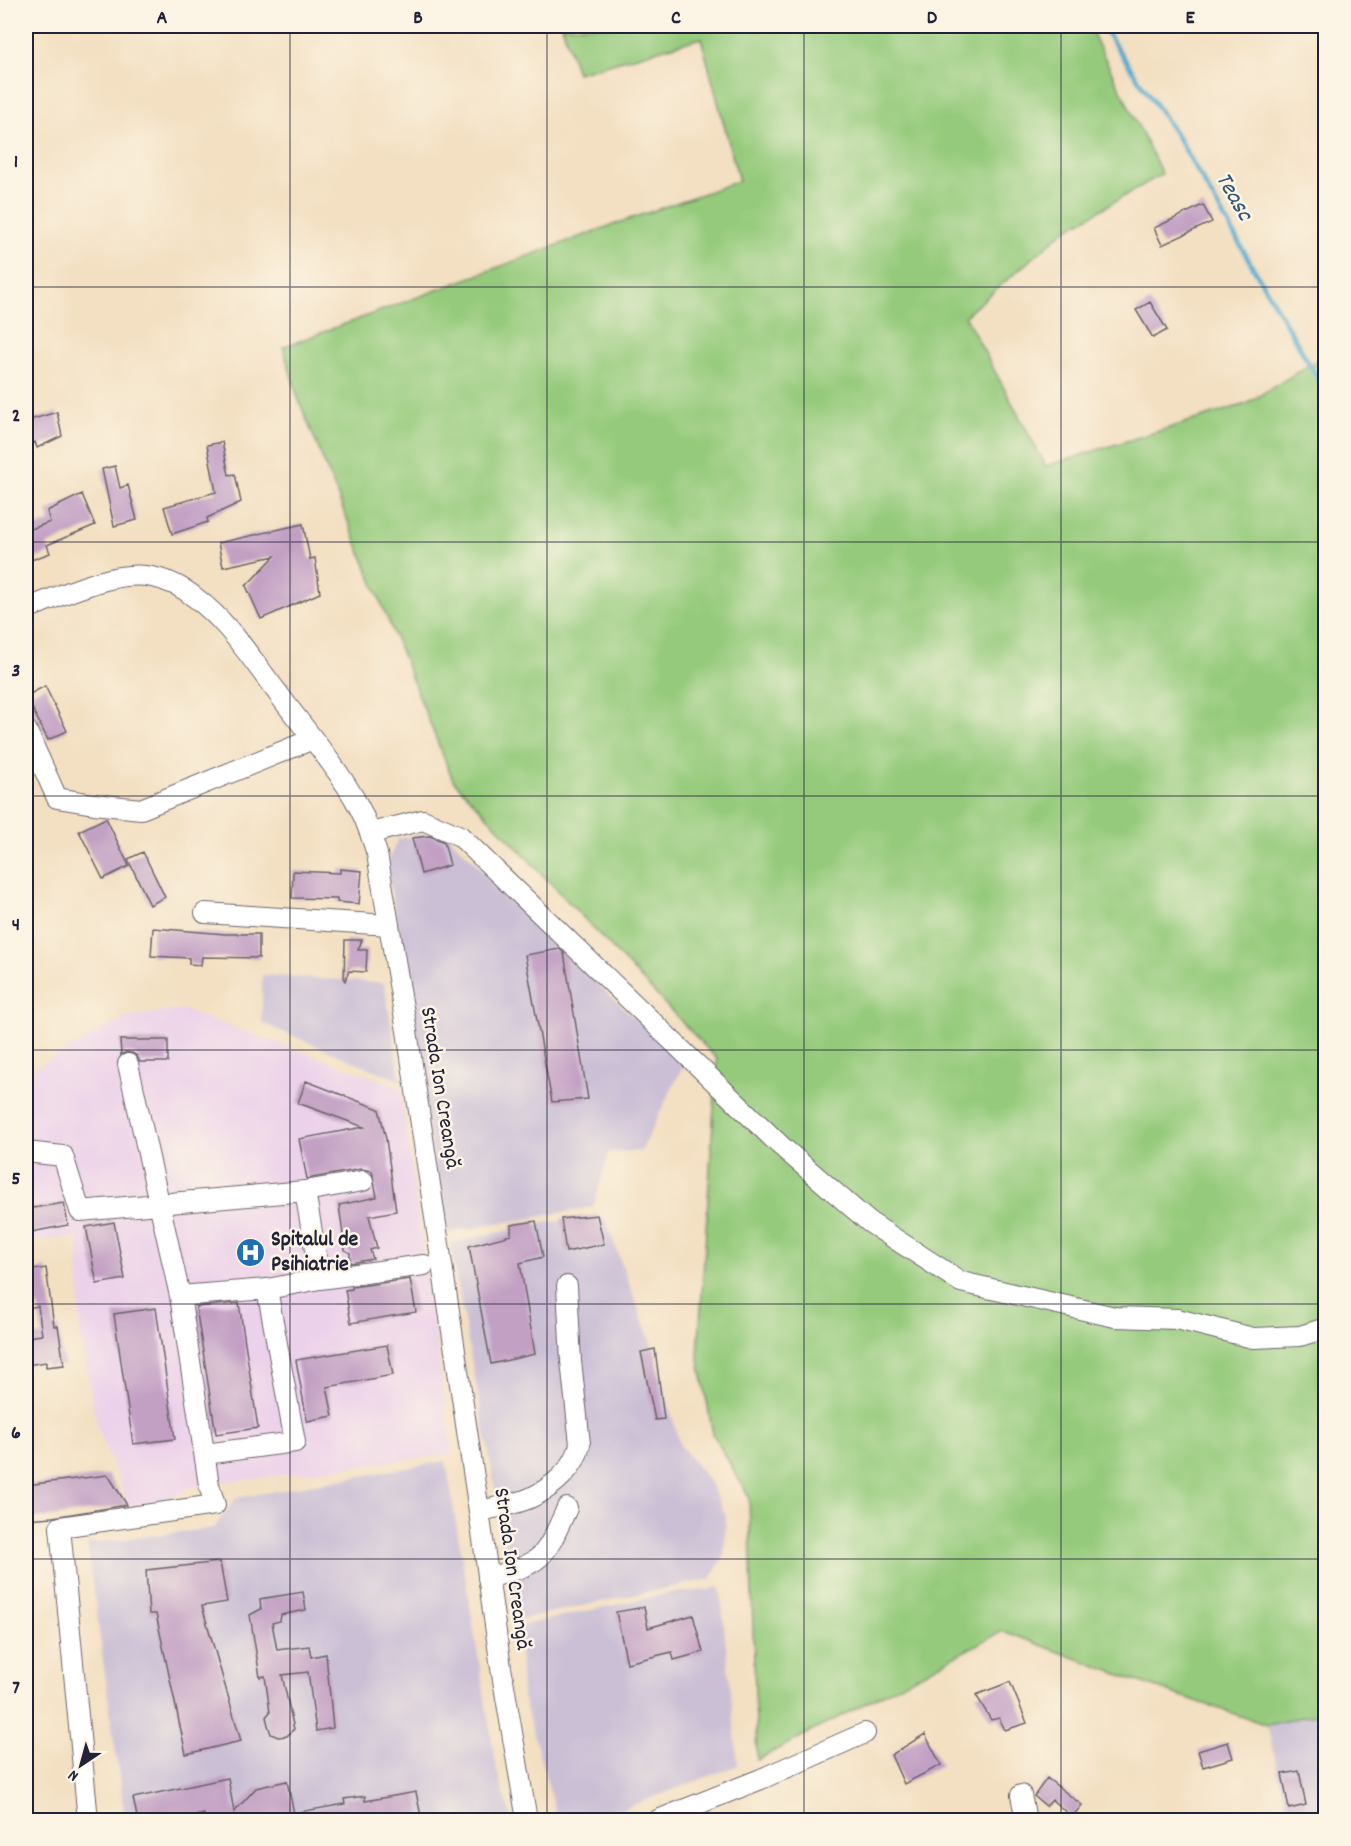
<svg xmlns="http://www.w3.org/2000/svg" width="1351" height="1846" viewBox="0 0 1351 1846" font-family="Dekko,sans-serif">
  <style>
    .built { fill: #ecd1ea }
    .industrial { fill: #cbbfd5 }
    .green { fill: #95ca7c; stroke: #5c765c; stroke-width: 1.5 }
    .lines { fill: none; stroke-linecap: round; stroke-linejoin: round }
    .stream { stroke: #52aacf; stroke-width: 4.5 }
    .building { fill: #c2a0c4 }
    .minor-casing { stroke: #6b646a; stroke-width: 22 }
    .minor { stroke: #fff; stroke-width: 20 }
    .grid { fill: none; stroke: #22223b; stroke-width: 1.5; stroke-opacity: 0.55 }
    .labels { text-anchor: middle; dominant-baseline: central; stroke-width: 5; stroke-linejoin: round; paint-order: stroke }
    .street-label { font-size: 22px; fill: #22223b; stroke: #fcf5e5 }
    .poi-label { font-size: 22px; font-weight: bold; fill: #22223b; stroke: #fcf5e5; text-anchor: start }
    .water-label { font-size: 24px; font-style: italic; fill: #355876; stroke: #fcf5e5 }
    .neatline { fill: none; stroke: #22223b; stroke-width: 2 }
    .grid-label { font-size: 20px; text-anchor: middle; font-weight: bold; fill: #22223b }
  </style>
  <rect width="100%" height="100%" fill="#fcf5e5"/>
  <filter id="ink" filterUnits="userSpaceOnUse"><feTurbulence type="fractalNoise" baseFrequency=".0167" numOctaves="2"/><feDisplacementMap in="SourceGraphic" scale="12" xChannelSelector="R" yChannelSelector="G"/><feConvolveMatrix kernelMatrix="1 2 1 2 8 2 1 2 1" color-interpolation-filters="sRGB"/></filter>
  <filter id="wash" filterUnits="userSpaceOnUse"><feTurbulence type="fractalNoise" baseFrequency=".008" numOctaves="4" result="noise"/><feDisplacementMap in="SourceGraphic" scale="24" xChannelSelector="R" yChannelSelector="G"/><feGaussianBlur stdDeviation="1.35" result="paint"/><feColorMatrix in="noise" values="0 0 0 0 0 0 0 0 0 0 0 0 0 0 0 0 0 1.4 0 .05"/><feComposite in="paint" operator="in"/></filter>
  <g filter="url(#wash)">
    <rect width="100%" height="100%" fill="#f3dfc1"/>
    <path class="built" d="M 181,1009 L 400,1087 L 452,1454 L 195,1486 L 132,1514 L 97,1426 L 80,1329 L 78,1237 L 26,1241 L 26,1073 L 126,1017 Z"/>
    <path class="industrial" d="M 443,831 L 600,986 L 684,1064 L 641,1151 L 609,1152 L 593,1207 L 445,1233 L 387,864 L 398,839 Z
      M 262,975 L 384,983 L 401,1081 L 262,1023 Z
      M 605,1219 L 651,1343 L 680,1445 L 709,1481 L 726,1516 L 724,1556 L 710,1579 L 519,1619 L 450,1243 L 548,1222 Z
      M 446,1461 L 497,1771 L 512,1820 L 125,1820 L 87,1544 L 214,1528 L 236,1498 Z
      M 720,1586 L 738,1765 L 594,1820 L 558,1820 L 522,1694 L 519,1626 L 670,1593 L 708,1590 Z
      M 1325,1712 L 1325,1820 L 1289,1820 L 1267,1725 Z"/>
    <path class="green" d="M 562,26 L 1089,26 L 1162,174 L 1064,231 L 965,316 L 1046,466 L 1246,404 L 1325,355 L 1325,1712 L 1267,1725 L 1134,1680 L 1003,1631 L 757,1760 L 749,1497 L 713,1434 L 698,1355 L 717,1059 L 453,780 L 298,398 L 283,347 L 601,229 L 739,181 L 701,38 L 577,73 Z"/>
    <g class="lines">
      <path class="stream" d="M 1102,26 L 1177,136 L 1326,393"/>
    </g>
    <g id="blocks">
      <path class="building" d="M 1203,205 L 1212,222 L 1162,245 L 1154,228 Z
        M 1150,302 L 1167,330 L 1153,338 L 1136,310 Z
        M 57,412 L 62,436 L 37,448 L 35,442 L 26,446 L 26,421 Z
        M 222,442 L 229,475 L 235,474 L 241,502 L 207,518 L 208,522 L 172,534 L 164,507 L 216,492 L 207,445 Z
        M 115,466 L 120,488 L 128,485 L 137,520 L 114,526 L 102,469 Z
        M 82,494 L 95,525 L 47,545 L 50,553 L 26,562 L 26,531 L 50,522 L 47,511 Z
        M 303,524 L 310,559 L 315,558 L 320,593 L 261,619 L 246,586 L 275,556 L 223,567 L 218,543 Z
        M 45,686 L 67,731 L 48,740 L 26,696 Z
        M 106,818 L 129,866 L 103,879 L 79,831 Z
        M 430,836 L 444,842 L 450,865 L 421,874 L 412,838 Z
        M 143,852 L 165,897 L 150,905 L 128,859 Z
        M 340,869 L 362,871 L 359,904 L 337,902 L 337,899 L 292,898 L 293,871 L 340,873 Z
        M 153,928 L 225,934 L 259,934 L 259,958 L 202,957 L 201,965 L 189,964 L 189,958 L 151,956 Z
        M 345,940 L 362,940 L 358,950 L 367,950 L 366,972 L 349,971 L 345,981 L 344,980 Z
        M 560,949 L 564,953 L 588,1099 L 552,1102 L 525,955 Z
        M 120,1040 L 168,1040 L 168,1062 L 140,1062 L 137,1056 L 132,1053 L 126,1052 L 121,1055 Z
        M 306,1081 L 379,1109 L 386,1139 L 396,1211 L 369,1216 L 377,1248 L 370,1250 L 373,1259 L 350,1263 L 350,1253 L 345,1250 L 339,1205 L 377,1197 L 372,1171 L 361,1169 L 307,1179 L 299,1139 L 364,1127 L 298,1103 Z
        M 64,1203 L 68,1225 L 26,1233 L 26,1209 Z
        M 597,1215 L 604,1244 L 566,1252 L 561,1219 Z
        M 536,1221 L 543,1257 L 520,1263 L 535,1354 L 491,1364 L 469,1246 L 511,1235 L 511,1225 Z
        M 114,1222 L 125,1279 L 97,1284 L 86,1227 Z
        M 46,1268 L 54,1326 L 58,1326 L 64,1365 L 46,1367 L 46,1362 L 26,1365 L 26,1337 L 42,1335 L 38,1306 L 26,1308 L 26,1271 Z
        M 410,1279 L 416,1312 L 351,1323 L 345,1290 L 352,1289 L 352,1287 Z
        M 239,1303 L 258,1428 L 216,1434 L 196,1307 Z
        M 156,1308 L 175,1439 L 133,1444 L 114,1314 Z
        M 387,1345 L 393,1375 L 327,1387 L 333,1416 L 307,1421 L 296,1360 Z
        M 655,1349 L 664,1419 L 655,1420 L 641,1352 Z
        M 108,1475 L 127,1505 L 53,1517 L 26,1519 L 26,1485 Z
        M 220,1562 L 227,1602 L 202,1606 L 241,1741 L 186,1754 L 156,1614 L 149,1614 L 146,1570 Z
        M 303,1592 L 306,1610 L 281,1615 L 280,1621 L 272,1623 L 277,1650 L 309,1646 L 311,1657 L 326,1654 L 333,1728 L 316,1731 L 308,1672 L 282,1675 L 294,1729 L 287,1736 L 278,1737 L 271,1734 L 268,1725 L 266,1717 L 270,1712 L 265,1676 L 260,1677 L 250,1615 L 261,1609 L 260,1599 Z
        M 644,1607 L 648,1628 L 693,1615 L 703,1652 L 674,1660 L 672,1652 L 627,1663 L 616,1612 Z
        M 1010,1682 L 1027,1723 L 1005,1730 L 999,1718 L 991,1720 L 976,1695 Z
        M 925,1734 L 941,1765 L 904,1784 L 891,1755 Z
        M 1228,1742 L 1233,1758 L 1203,1767 L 1198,1751 Z
        M 1299,1771 L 1306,1805 L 1289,1809 L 1282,1774 Z
        M 228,1778 L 234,1812 L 256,1788 L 287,1781 L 294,1813 L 345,1804 L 344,1799 L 365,1796 L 365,1801 L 416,1792 L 422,1821 L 204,1821 L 204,1814 L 174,1821 L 138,1821 L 133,1798 Z
        M 1047,1778 L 1082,1805 L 1072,1817 L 1052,1800 L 1046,1806 L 1034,1796 Z"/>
    </g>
  </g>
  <g filter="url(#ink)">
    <use href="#blocks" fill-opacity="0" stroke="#6b646a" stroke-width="1.5"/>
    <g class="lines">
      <defs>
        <path id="minor" d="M 26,609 C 61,596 114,569 152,577 C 168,580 185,589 197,599 C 229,623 253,661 277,692 C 305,730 337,766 359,807 C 367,822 372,838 377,854 L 407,1031 L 479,1511 L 501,1668 L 527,1820
          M 26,729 L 57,798 L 94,804 L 141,809 L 313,739
          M 371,833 L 423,820 L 460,836 L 781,1146 L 869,1222 L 961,1282 L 1115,1317 L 1177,1319 L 1253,1338 L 1300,1336 L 1326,1328
          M 205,913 L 389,925
          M 26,1152 L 63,1156 L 80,1211 L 305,1191 L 363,1181
          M 305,1191 L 320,1279
          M 180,1296 L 267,1289 L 320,1279 L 424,1265
          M 205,1454 L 295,1442 L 267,1289
          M 479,1511 C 496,1507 515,1505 530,1498 C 552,1488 576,1468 580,1444 L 571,1361 L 567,1286
          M 488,1578 C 544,1562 543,1561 567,1508
          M 1021,1795 L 1026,1820
          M 88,1820 L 60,1527 L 215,1505 L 209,1485 L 180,1296 L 128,1064
          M 658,1820 L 761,1779 L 865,1733"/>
      </defs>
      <use href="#minor" class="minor-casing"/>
      <use href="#minor" class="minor"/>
    </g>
  </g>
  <path class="grid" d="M 290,26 L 290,1820M 547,26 L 547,1820M 804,26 L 804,1820M 1061,26 L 1061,1820M 26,287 L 1326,287M 26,542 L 1326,542M 26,796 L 1326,796M 26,1050 L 1326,1050M 26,1304 L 1326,1304M 26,1559 L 1326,1559"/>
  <defs>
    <symbol id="hospital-disc" viewBox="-11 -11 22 22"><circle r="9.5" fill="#1f6fb2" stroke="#fcf5e5"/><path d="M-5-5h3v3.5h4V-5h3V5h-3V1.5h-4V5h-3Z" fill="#fff"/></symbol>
  </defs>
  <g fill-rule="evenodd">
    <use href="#hospital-disc" x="234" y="1236" width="33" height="33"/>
  </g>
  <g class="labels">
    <g class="street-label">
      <text transform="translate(439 1088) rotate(81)">Strada Ion Creangă</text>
      <text transform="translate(511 1569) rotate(82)">Strada Ion Creangă</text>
    </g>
    <g class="poi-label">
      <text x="271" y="1240">Spitalul de<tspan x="271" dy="25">Psihiatrie</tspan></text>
    </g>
    <g class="water-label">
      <text transform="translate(1233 197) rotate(60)">Teasc</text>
    </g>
  </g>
  <rect width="1351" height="1846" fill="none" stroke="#fcf5e5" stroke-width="66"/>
  <g transform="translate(81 1765) rotate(216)" stroke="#fcf5e5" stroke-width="4.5" paint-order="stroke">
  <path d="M0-4.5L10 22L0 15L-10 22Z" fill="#22223b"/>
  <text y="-9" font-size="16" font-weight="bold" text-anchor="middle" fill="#22223b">N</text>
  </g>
  <rect x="33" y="33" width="1285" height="1780" class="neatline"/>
  <g class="grid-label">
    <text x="162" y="23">A</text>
    <text x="418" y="23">B</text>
    <text x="676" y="23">C</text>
    <text x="932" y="23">D</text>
    <text x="1190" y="23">E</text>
    <text x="16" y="167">1</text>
    <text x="16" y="421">2</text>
    <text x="16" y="676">3</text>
    <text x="16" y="930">4</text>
    <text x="16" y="1184">5</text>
    <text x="16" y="1438">6</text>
    <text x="16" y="1693">7</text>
  </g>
</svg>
